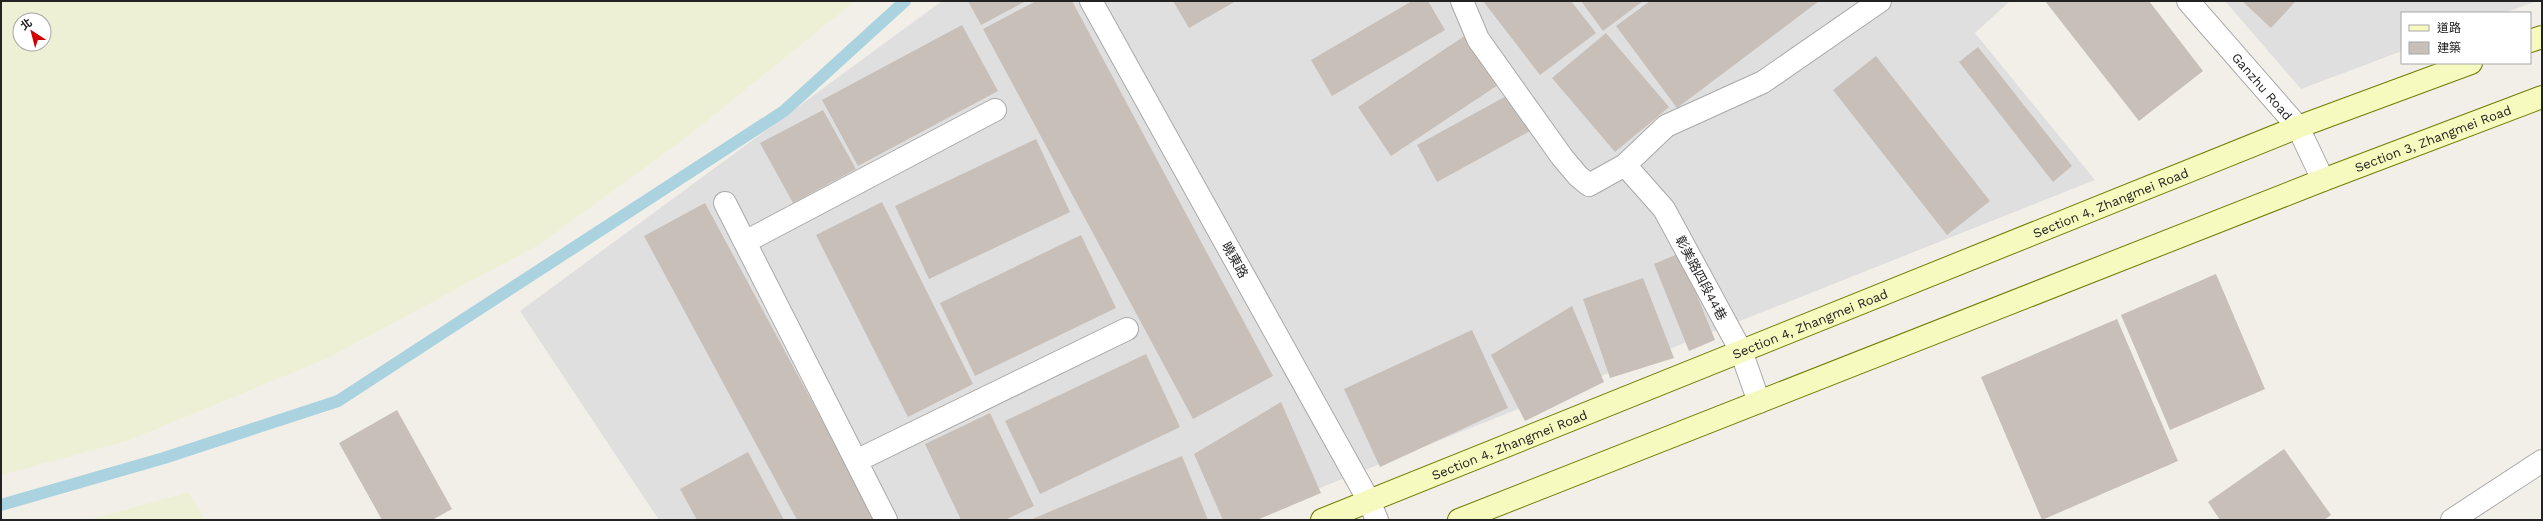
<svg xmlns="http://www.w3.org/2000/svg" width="2543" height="521" viewBox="0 0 2543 521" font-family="'Work Sans','Noto Sans TC',sans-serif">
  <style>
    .residential { fill: #e0dfdf }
    .farmland { fill: #eef0d5; fill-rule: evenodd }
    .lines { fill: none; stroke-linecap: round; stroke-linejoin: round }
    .stream { stroke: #aad3df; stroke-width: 12 }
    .building { fill: #c7bfb8 }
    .service-casing { stroke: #a9a9a9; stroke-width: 24 }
    .minor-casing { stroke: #a9a9a9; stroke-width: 24 }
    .tertiary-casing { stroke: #a9a9a9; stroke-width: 24 }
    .secondary-casing { stroke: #707d05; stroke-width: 24 }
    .service { stroke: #fff; stroke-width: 22 }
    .minor { stroke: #fff; stroke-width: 22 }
    .tertiary { stroke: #fff; stroke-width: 22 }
    .secondary { stroke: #f7fabf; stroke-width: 22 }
    .labels { text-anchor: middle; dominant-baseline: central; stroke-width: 4; stroke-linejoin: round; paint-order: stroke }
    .street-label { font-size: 13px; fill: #222; stroke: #fff }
  </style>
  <rect width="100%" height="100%" fill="#f2efe9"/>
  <path class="residential" d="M 942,1 L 2010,1 L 1975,33 L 2095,180 L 1239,520 L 659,520 L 520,311 Z
    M 2225,1 L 2537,1 L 2504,13 L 2402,13 L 2402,51 L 2301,89 Z"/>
  <path class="farmland" d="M 1,1 L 855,1 L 688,136 L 540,244 L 328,358 L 127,441 L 1,475 ZM 20,20 L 44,20 L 44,44 L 20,44 Z
    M 189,492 L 204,520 L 88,520 Z"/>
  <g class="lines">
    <path class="stream" d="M 1,505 L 164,458 L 338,401 L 784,111 L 905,1"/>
  </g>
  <path class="building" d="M 968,1 L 1026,1 L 981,25 Z
    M 1036,1 L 1072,1 L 1273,376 L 1193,419 L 983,29 Z
    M 1173,1 L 1236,1 L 1189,28 Z
    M 1412,1 L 1428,1 L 1445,30 L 1332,96 L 1311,60 Z
    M 1483,1 L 1571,1 L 1596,33 L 1540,75 Z
    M 1581,1 L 1643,1 L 1603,31 Z
    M 1650,1 L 1819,1 L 1677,108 L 1616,26 Z
    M 2045,1 L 2149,1 L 2203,71 L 2139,121 Z
    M 2242,1 L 2296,1 L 2271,28 Z
    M 962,25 L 998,91 L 858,166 L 822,100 Z
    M 1606,33 L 1669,107 L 1615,152 L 1552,78 Z
    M 1466,35 L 1498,85 L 1391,156 L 1358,107 Z
    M 1978,47 L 2072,166 L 2053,182 L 1959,62 Z
    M 1876,56 L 1990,201 L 1947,235 L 1833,90 Z
    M 1510,94 L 1530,131 L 1437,182 L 1417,145 Z
    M 823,110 L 856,169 L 793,203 L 760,143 Z
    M 1036,139 L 1070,212 L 929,279 L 895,206 Z
    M 882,202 L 973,384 L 908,417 L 816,235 Z
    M 705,203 L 876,520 L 797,520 L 644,236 Z
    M 1081,235 L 1116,308 L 975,376 L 940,303 Z
    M 1680,253 L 1715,340 L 1689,351 L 1654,264 Z
    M 2216,274 L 2265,389 L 2170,430 L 2121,315 Z
    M 1643,278 L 1674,358 L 1610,378 L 1583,299 Z
    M 1572,306 L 1604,382 L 1525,421 L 1491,355 Z
    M 2117,319 L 2178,461 L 2042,520 L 1981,377 Z
    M 1472,330 L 1508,408 L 1380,467 L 1344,389 Z
    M 1146,354 L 1180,427 L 1040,494 L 1005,421 Z
    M 1281,402 L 1321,493 L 1257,520 L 1223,520 L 1194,454 Z
    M 397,410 L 452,509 L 432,520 L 382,520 L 339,443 Z
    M 990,413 L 1034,506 L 1005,520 L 961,520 L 925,444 Z
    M 2284,449 L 2331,515 L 2324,520 L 2220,520 L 2208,502 Z
    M 748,452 L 784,520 L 697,520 L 680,489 Z
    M 1182,456 L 1208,520 L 1030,520 Z"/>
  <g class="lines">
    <defs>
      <path id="service" d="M 1091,1 L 1369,501 L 1377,520
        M 1462,1 L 1478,39 L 1562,157 L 1578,176 L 1589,185 L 1625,165 L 1666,126 L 1763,82 L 1880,1
        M 1625,165 L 1664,209 L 1741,351 L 1759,402
        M 725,203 L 886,520
        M 745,242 L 995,110
        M 856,461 L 1127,329"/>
      <path id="minor" d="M 2452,520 L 2542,461"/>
      <g id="tertiary">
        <path id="s1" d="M 2188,1 L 2298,127 L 2323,180"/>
      </g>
      <g id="secondary">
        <path d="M 2530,41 L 2542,37"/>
        <path id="s2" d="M 1322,520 L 2298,127 L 2471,63"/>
        <path id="s3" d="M 1459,520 L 2323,180 L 2542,97"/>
      </g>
    </defs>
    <use href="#service" class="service-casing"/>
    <use href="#minor" class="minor-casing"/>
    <use href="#tertiary" class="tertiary-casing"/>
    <use href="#secondary" class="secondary-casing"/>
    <use href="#service" class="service"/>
    <use href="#minor" class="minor"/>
    <use href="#tertiary" class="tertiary"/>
    <use href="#secondary" class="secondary"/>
  </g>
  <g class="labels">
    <g class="street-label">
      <text stroke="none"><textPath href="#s1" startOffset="113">Ganzhu Road</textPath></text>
      <text stroke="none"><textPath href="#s3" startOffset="1046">Section 3, Zhangmei Road</textPath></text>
      <text stroke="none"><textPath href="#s2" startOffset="850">Section 4, Zhangmei Road</textPath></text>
      <text transform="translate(1235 260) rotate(61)">曉東路</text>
      <text transform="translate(1701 278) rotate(62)">彰美路四段44巷</text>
      <text stroke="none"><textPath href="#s2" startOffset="526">Section 4, Zhangmei Road</textPath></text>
      <text stroke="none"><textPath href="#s2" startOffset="202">Section 4, Zhangmei Road</textPath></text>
    </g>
  </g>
  <rect width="2543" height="521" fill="none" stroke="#222222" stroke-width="4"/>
  <rect x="2401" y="12" width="130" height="52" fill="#ffffff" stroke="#a7a7a7"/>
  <rect x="2409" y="25" width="20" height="6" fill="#f7fabf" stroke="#a7a7a7"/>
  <text x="2437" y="32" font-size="12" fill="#222222">道路</text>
  <rect x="2409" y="42" width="20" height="12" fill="#c7bfb8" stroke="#a7a7a7"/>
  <text x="2437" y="52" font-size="12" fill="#222222">建築</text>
  <g transform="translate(32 32) rotate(324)"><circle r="19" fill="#ffffff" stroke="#a7a7a7"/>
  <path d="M0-3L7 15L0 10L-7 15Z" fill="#d40000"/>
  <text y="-6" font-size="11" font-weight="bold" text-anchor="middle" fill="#222222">北</text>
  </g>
</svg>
